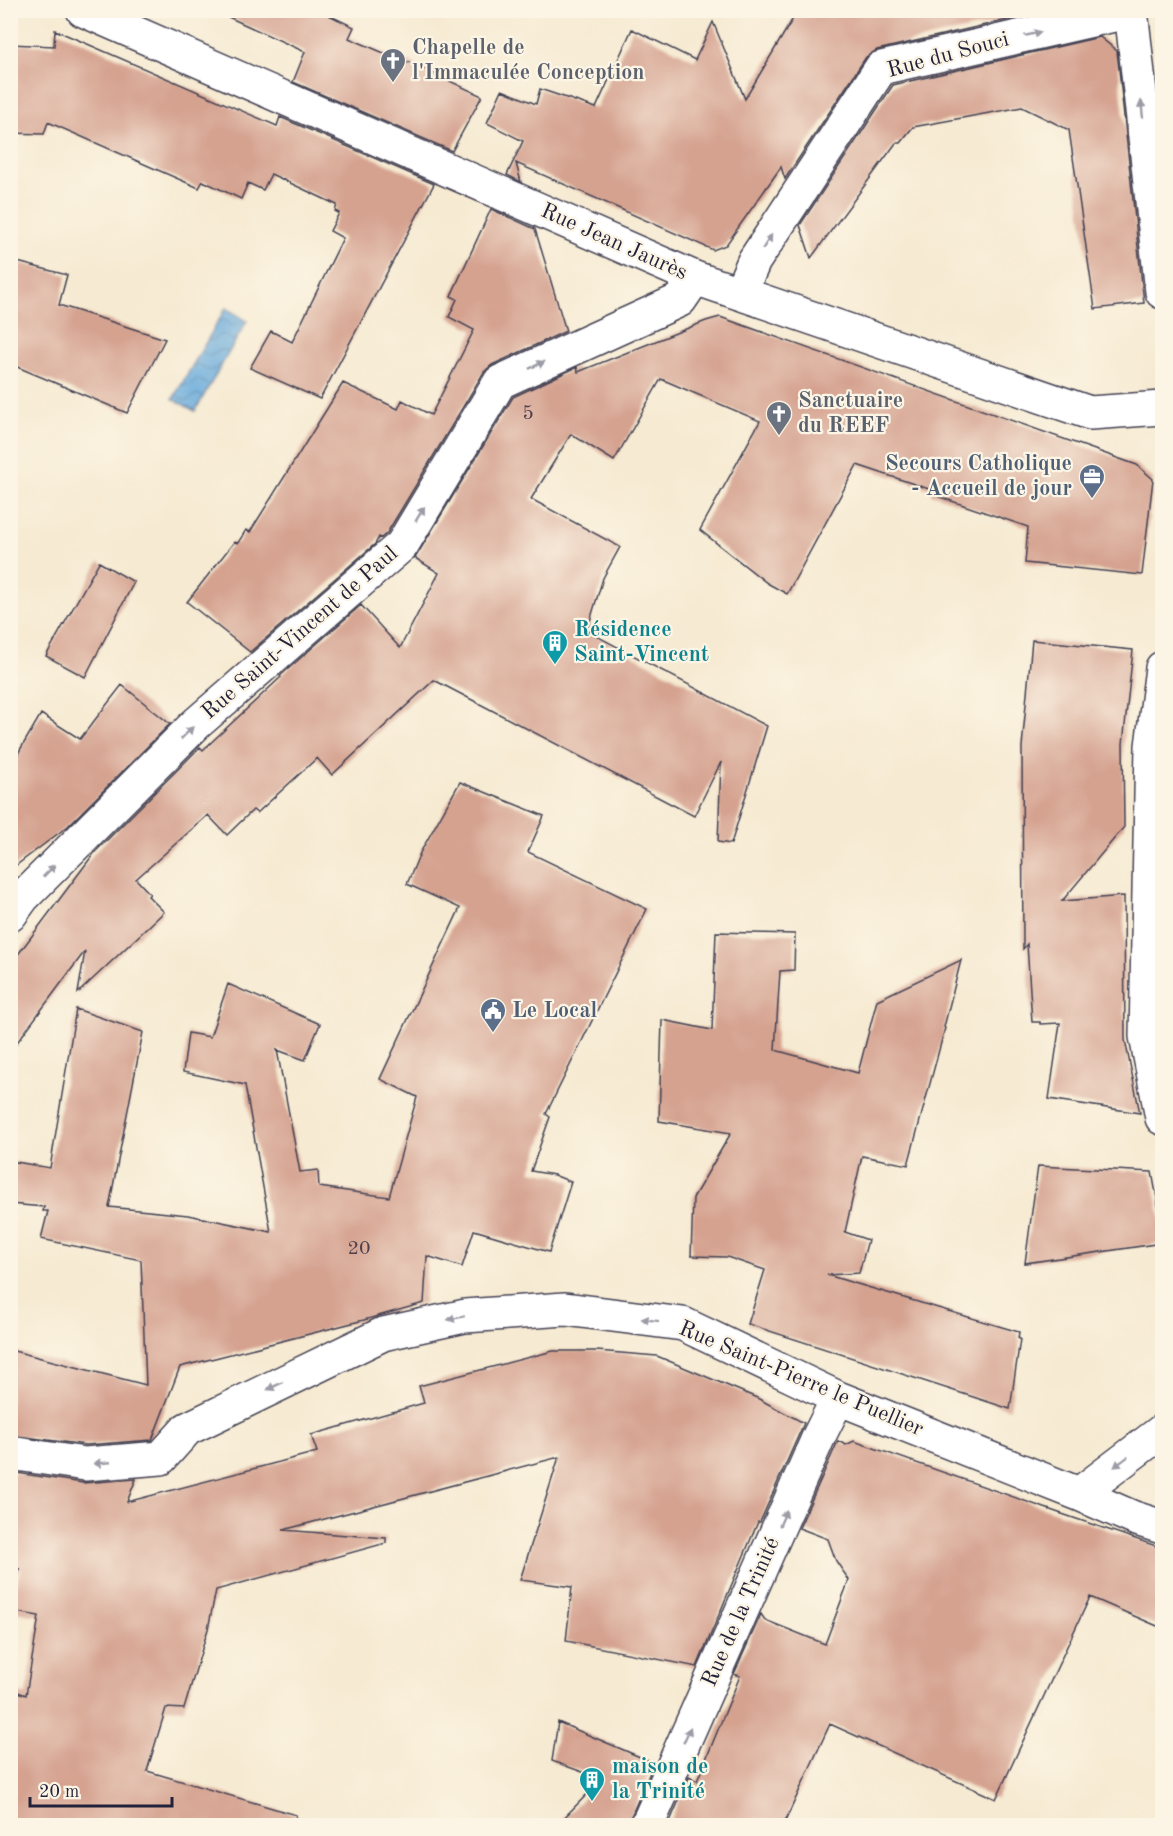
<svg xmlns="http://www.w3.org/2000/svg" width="1173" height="1836" viewBox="0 0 1173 1836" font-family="'Old Standard TT',serif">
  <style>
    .water { fill: url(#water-waves); stroke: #45668c; stroke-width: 1.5 }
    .building { fill: #d5a290 }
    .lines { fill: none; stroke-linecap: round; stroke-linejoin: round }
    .minor-casing { stroke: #424052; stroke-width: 36 }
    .minor { stroke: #fff; stroke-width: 33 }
    .oneway { fill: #9c9ca7 }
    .labels { text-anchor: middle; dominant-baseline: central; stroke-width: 4.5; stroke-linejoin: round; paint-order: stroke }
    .number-label { font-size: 20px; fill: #4f4250 }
    .worship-label { font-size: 22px; font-weight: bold; fill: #5b616d; stroke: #fcf5e5; text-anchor: start }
    .street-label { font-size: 22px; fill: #22223b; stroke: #fcf5e5 }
    .service-label { font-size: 22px; font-weight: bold; fill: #4e5e75; stroke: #fcf5e5; text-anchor: end }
    .culture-label { font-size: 22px; font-weight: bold; fill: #0d838f; stroke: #fcf5e5; text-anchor: start }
  </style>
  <defs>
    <pattern id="water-waves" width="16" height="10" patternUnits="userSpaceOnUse" patternTransform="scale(1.5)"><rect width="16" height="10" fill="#68aadc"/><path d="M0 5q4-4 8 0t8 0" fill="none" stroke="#558ab4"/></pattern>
  </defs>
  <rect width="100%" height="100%" fill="#fcf5e5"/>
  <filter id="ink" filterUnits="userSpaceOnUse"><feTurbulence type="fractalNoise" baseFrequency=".0167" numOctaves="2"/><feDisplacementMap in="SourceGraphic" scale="12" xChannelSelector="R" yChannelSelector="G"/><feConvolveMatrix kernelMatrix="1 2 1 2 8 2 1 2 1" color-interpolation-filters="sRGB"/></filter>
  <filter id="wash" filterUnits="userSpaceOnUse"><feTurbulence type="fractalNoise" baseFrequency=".008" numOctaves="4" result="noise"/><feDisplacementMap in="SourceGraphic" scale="24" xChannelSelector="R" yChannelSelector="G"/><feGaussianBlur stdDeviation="1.35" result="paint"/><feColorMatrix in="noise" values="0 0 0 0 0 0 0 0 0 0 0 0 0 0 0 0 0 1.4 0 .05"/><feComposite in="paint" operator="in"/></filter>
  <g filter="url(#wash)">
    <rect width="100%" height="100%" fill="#f6ead2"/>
    <path class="water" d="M 226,308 L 247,321 L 195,411 L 173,399 Z"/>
    <g id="blocks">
      <path class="building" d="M 213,10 L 318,10 L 354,27 L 349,38 L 407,63 L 409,62 L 482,96 L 452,151 L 293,82 L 305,52 Z
        M 798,10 L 1050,10 L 877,50 L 866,57 L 785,179 L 781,167 L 726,245 L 713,250 L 516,163 L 521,182 L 507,175 L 523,141 L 487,123 L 502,90 L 536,104 L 540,89 L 596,108 L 632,29 L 695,60 L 713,22 L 745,99 Z
        M 55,30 L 277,126 L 280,117 L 434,184 L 320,399 L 250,368 L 271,331 L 292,342 L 343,238 L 330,231 L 339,213 L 335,211 L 337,205 L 271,174 L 263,190 L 248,183 L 241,199 L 203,181 L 199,188 L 48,122 L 44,134 L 10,133 L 10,44 L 54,46 Z
        M 1100,37 L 1117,51 L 1144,303 L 1095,309 L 1069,130 L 1022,107 L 913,127 L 900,143 L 896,143 L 811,258 L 800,225 L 893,85 Z
        M 491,209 L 535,229 L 566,331 L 492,365 L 484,372 L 387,533 L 381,538 L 379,537 L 375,544 L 250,652 L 187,602 L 234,542 L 238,543 L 246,530 L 250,532 L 343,383 L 398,409 L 402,400 L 431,415 L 474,330 L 449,317 L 457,299 L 451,296 Z
        M 10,260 L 67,275 L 59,305 L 165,339 L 127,413 L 10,364 Z
        M 720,317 L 1137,465 L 1153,479 L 1142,575 L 1025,563 L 1028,527 L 931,494 L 932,490 L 857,465 L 787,594 L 767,583 L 700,530 L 760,421 L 661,379 L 614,461 L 571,434 L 531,499 L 620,547 L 603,578 L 587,631 L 767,726 L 731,844 L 718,842 L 721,762 L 694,816 L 434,680 L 332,775 L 317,758 L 257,813 L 253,810 L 227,835 L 208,815 L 136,879 L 150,894 L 148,896 L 164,912 L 78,993 L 85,951 L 10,1052 L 10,965 L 95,852 L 200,747 L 203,750 L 281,677 L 280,676 L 361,605 L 400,648 L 439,573 L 415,558 L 513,397 L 577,367 L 578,372 L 706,321 Z
        M 99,562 L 134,582 L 85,677 L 46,656 Z
        M 1032,640 L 1133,650 L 1123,744 L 1124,827 L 1062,901 L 1124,896 L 1125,1040 L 1140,1113 L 1049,1099 L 1060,1023 L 1040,1024 L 1040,1022 L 1032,1022 L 1027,944 L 1023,949 L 1022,747 Z
        M 122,685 L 170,724 L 68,826 L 10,870 L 10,767 L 41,714 L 80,739 Z
        M 460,782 L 544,816 L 528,852 L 647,909 L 546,1114 L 550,1117 L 531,1171 L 554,1175 L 571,1182 L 549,1252 L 474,1230 L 462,1267 L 427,1256 L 424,1303 L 364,1320 L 180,1367 L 152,1440 L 86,1445 L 10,1435 L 10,1350 L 146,1385 L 141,1260 L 41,1239 L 48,1211 L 43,1211 L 44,1207 L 10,1204 L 10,1161 L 50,1168 L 76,1009 L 143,1032 L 109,1207 L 188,1215 L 271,1232 L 245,1085 L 183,1072 L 188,1033 L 210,1037 L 228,984 L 320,1024 L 305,1060 L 277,1050 L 300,1172 L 318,1170 L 319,1187 L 389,1197 L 417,1097 L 380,1079 L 460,908 L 407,884 L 420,853 Z
        M 716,932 L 795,934 L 794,970 L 780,971 L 775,1050 L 858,1073 L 877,1000 L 961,960 L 944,1027 L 945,1028 L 908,1165 L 862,1156 L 845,1232 L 868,1240 L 859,1273 L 827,1275 L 1019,1332 L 1018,1338 L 1020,1339 L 1010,1409 L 748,1324 L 765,1270 L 727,1257 L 691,1256 L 693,1198 L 731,1133 L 659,1121 L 662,1020 L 712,1030 Z
        M 1038,1166 L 1152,1172 L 1162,1226 L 1162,1243 L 1025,1263 Z
        M 553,1351 L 597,1351 L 657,1356 L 757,1398 L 804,1423 L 760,1522 L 758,1522 L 697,1667 L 566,1641 L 572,1587 L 520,1580 L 559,1457 L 283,1530 L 386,1538 L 386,1543 L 216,1590 L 208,1629 L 184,1709 L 166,1708 L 147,1771 L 296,1815 L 294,1826 L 10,1826 L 10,1689 L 26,1695 L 39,1616 L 10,1611 L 20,1569 L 10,1568 L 10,1472 L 83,1483 L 136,1479 L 127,1502 L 317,1452 L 311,1435 L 424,1403 L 419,1386 Z
        M 838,1441 L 846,1445 L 854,1441 L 1059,1513 L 1162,1548 L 1162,1628 L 1090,1597 L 996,1799 L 830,1724 L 783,1826 L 668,1826 L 689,1777 L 697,1781 L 740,1676 L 734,1674 L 761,1614 L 765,1620 L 825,1644 L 849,1580 L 836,1561 L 828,1539 L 799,1528 Z
        M 558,1722 L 654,1763 L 627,1826 L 556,1826 L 602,1779 L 552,1761 Z"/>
    </g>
  </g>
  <g filter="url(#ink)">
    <use href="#blocks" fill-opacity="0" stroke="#424052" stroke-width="1.5"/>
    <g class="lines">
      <defs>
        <path id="minor" d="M 83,10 L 695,278 L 1090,413 L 1162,408
          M 1131,10 L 1162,292
          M 740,293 L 754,261 L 881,68 L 1132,11
          M 1162,668 L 1152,746 L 1146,1036 L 1162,1118
          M 10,915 L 23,897 L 196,724 L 402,545 L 500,382 L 680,300 L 695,278
          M 10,1453 L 85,1464 L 161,1458 L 187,1429 L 383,1334 L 465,1316 L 565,1309 L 683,1324 L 838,1398 L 1079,1494 L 1134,1518 L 1162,1527
          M 1079,1494 L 1162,1431
          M 645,1826 L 649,1821 L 819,1436 L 838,1398"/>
      </defs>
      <use href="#minor" class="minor-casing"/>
      <use href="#minor" class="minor"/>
    </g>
    <defs><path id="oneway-solid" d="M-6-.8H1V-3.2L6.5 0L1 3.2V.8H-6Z" transform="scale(1.5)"/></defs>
    <g class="oneway">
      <use href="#oneway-solid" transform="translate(1033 34) rotate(-13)"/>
      <use href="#oneway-solid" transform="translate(1142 109) rotate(-96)"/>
      <use href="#oneway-solid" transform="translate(767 242) rotate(-57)"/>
      <use href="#oneway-solid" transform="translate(537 365) rotate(-25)"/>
      <use href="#oneway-solid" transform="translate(420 514) rotate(-59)"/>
      <use href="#oneway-solid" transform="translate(187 733) rotate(-45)"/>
      <use href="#oneway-solid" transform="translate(49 871) rotate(-45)"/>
      <use href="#oneway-solid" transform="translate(456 1318) rotate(168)"/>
      <use href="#oneway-solid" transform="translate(650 1320) rotate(-173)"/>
      <use href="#oneway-solid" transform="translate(275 1386) rotate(154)"/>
      <use href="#oneway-solid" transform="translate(1121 1462) rotate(143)"/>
      <use href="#oneway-solid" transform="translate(102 1463) rotate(175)"/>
      <use href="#oneway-solid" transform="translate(783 1518) rotate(-66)"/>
      <use href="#oneway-solid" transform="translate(687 1735) rotate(-66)"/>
    </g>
  </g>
  <defs>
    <symbol id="church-pin" viewBox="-11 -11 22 30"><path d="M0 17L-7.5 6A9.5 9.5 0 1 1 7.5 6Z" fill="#6b7280" stroke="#fcf5e5"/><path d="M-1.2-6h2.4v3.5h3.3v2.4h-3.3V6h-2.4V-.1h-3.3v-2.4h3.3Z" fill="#fff"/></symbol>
    <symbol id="office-pin" viewBox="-11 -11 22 30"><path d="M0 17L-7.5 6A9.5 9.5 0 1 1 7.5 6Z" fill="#5c6f8a" stroke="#fcf5e5"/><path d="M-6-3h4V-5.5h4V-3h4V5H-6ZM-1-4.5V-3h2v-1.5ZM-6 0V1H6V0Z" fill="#fff"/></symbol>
    <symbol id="building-pin" viewBox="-11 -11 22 30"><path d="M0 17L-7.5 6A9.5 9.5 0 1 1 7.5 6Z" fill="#0f9aa8" stroke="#fcf5e5"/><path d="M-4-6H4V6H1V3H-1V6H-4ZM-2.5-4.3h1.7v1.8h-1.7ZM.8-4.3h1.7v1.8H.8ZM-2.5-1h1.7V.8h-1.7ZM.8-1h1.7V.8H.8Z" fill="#fff"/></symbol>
    <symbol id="civic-pin" viewBox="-11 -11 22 30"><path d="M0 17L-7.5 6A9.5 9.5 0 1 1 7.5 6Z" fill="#5c6f8a" stroke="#fcf5e5"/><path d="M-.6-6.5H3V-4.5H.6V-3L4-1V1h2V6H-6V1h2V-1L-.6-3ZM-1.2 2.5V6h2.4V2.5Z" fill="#fff"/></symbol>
  </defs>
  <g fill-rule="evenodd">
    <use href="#church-pin" x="378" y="46" width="30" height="40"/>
    <use href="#church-pin" x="764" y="399" width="30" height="40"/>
    <use href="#office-pin" x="1077" y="462" width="30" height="40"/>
    <use href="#building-pin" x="540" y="628" width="30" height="40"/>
    <use href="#civic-pin" x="478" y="996" width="30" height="40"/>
    <use href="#building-pin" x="577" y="1765" width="30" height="40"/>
  </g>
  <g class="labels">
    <g class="number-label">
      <text x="528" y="414">5</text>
      <text x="359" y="1249">20</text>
    </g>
    <g class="worship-label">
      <text x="412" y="48">Chapelle de<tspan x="412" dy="25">l'Immaculée Conception</tspan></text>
      <text x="798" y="401">Sanctuaire<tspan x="798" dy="25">du REEF</tspan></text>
    </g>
    <g class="street-label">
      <text transform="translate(948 55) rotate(-15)">Rue du Souci</text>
      <text transform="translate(614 242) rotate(24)">Rue Jean Jaurès</text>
      <text transform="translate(300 633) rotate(-41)">Rue Saint-Vincent de Paul</text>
      <text transform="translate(801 1379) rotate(23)">Rue Saint-Pierre le Puellier</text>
      <text transform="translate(741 1612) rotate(-66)">Rue de la Trinité</text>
    </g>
    <g class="service-label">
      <text x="1072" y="464">Secours Catholique<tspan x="1072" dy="25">- Accueil de jour</tspan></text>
      <text x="512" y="1011" text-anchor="start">Le Local</text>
    </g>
    <g class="culture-label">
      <text x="574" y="630">Résidence<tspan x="574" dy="25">Saint-Vincent</tspan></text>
      <text x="612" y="1767">maison de<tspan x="612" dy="25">la Trinité</tspan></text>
    </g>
  </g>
  <rect width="1173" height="1836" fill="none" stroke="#fcf5e5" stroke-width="36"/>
  <path d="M30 1797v9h142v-9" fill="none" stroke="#22223b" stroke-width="3"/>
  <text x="39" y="1797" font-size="18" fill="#22223b" stroke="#fcf5e5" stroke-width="4.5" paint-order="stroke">20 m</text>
</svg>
